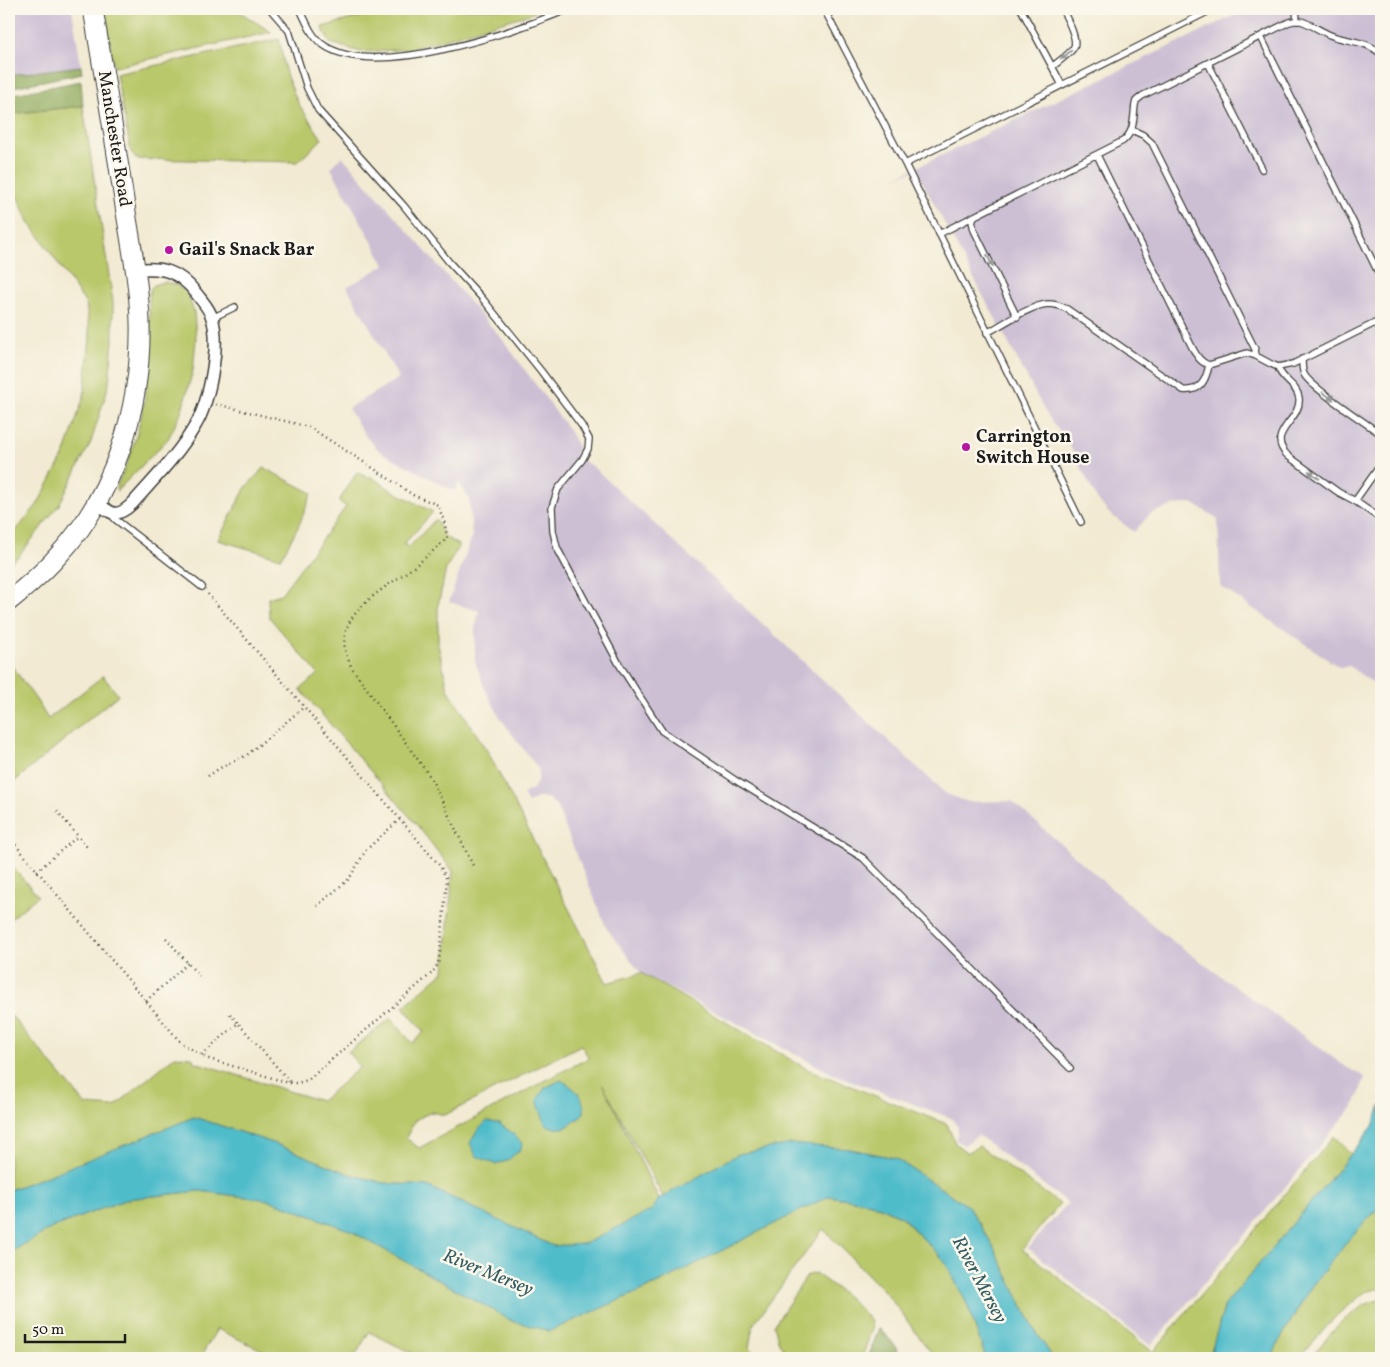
<svg xmlns="http://www.w3.org/2000/svg" width="1390" height="1367" viewBox="0 0 1390 1367" font-family="Vollkorn,serif">
  <style>
    .industrial { fill: #ccbfd4 }
    .green { fill: #b9c86a; stroke: #6a7243; fill-rule: evenodd }
    .forest { fill: #92ac5e; stroke: #57643d }
    .water { fill: #50bcca; stroke: #366c73 }
    .lines { fill: none; stroke-linecap: round; stroke-linejoin: round }
    .service-casing { stroke: #3c3b37; stroke-width: 8 }
    .minor-casing { stroke: #3c3b37; stroke-width: 14 }
    .primary-casing { stroke: #3c3b37; stroke-width: 21 }
    .path { stroke: #3c3b37; stroke-width: 2.5; stroke-dasharray: 1 4; stroke-linecap: butt }
    .service { stroke: #fff; stroke-width: 5.5 }
    .minor { stroke: #fff; stroke-width: 11 }
    .primary { stroke: #fff; stroke-width: 19 }
    .oneway { fill: #999 }
    .poi-dot { fill: #b5179e; stroke: #fbf7ec; stroke-width: 2 }
    .labels { text-anchor: middle; dominant-baseline: central; stroke-width: 5; stroke-linejoin: round; paint-order: stroke }
    .street-label { font-size: 18px; fill: #1c1c1c; stroke: #fbf7ec }
    .poi-label { font-size: 18px; font-weight: bold; fill: #1c1c1c; stroke: #fbf7ec; text-anchor: start }
    .water-label { font-size: 19px; font-style: italic; fill: #315c62; stroke: #fbf7ec }
  </style>
  <rect width="100%" height="100%" fill="#fbf7ec"/>
  <filter id="ink" filterUnits="userSpaceOnUse"><feTurbulence type="fractalNoise" baseFrequency=".02" numOctaves="2"/><feDisplacementMap in="SourceGraphic" scale="10" xChannelSelector="R" yChannelSelector="G"/><feConvolveMatrix kernelMatrix="1 2 1 2 8 2 1 2 1" color-interpolation-filters="sRGB"/></filter>
  <filter id="wash" filterUnits="userSpaceOnUse"><feTurbulence type="fractalNoise" baseFrequency=".0096" numOctaves="4" result="noise"/><feDisplacementMap in="SourceGraphic" scale="20" xChannelSelector="R" yChannelSelector="G"/><feGaussianBlur stdDeviation="1.12" result="paint"/><feColorMatrix in="noise" values="0 0 0 0 0 0 0 0 0 0 0 0 0 0 0 0 0 1.4 0 .05"/><feComposite in="paint" operator="in"/></filter>
  <g filter="url(#wash)">
    <rect width="100%" height="100%" fill="#f2ead2"/>
    <path class="industrial" d="M 9,9 L 72,9 L 81,66 L 9,75 Z
      M 1248,9 L 1379,9 L 1381,20 L 1381,689 L 1349,666 L 1339,667 L 1220,586 L 1218,519 L 1192,503 L 1171,506 L 1150,514 L 1134,532 L 1109,513 L 1097,499 L 1070,446 L 1046,413 L 916,170 L 896,177 Z
      M 342,156 L 503,340 L 569,430 L 578,447 L 575,457 L 591,465 L 946,794 L 968,802 L 1012,801 L 1163,934 L 1346,1067 L 1365,1077 L 1356,1103 L 1151,1346 L 1028,1248 L 1068,1203 L 978,1135 L 964,1145 L 956,1140 L 958,1127 L 951,1118 L 833,1074 L 641,973 L 607,929 L 556,805 L 547,798 L 537,798 L 528,803 L 523,794 L 533,789 L 538,780 L 539,770 L 501,719 L 485,689 L 475,661 L 475,629 L 479,611 L 449,602 L 472,536 L 469,498 L 459,483 L 454,491 L 381,452 L 367,438 L 348,408 L 399,378 L 347,287 L 385,265 L 331,168 Z"/>
    <path class="green" d="M 104,9 L 235,9 L 271,32 L 114,67 Z
      M 389,9 L 543,9 L 533,13 L 411,49 L 361,52 L 330,43 L 322,27 Z
      M 279,39 L 286,74 L 298,103 L 322,139 L 298,162 L 136,159 L 131,152 L 116,74 Z
      M 83,106 L 113,302 L 113,341 L 109,384 L 91,442 L 59,505 L 18,557 L 9,564 L 9,539 L 37,505 L 65,453 L 84,396 L 90,337 L 86,304 L 28,220 L 9,179 L 9,114 Z
      M 164,282 L 175,284 L 187,292 L 194,312 L 196,339 L 193,370 L 181,413 L 168,439 L 117,491 L 116,488 C 121,476 127,465 131,452 C 143,418 149,382 150,346 C 151,335 147,295 151,288 C 154,284 159,283 164,282 Z
      M 264,468 L 312,493 L 298,527 L 281,558 L 218,540 L 246,487 Z
      M 357,472 L 368,478 L 370,476 L 391,490 L 433,512 L 404,544 L 409,547 L 436,519 L 445,537 L 459,545 L 446,569 L 438,605 L 438,645 L 448,689 L 489,754 L 607,983 L 641,973 L 807,1069 L 947,1124 L 955,1143 L 967,1153 L 979,1146 L 1060,1204 L 1022,1249 L 1153,1352 L 1334,1136 L 1351,1154 L 1225,1305 L 1209,1358 L 1053,1358 L 1034,1329 L 992,1244 L 969,1207 L 895,1158 L 850,1149 L 738,1154 L 663,1197 L 603,1085 L 659,1199 L 653,1210 L 584,1244 L 553,1246 L 427,1186 L 384,1183 L 349,1174 L 276,1144 L 194,1117 L 83,1163 L 9,1190 L 9,1013 L 86,1105 L 114,1107 L 175,1056 L 192,1057 L 195,1062 L 321,1101 L 360,1067 L 348,1052 L 391,1018 L 412,1043 L 424,1032 L 403,1007 L 444,971 L 453,871 L 416,824 L 300,689 L 318,674 L 269,617 L 268,598 L 281,594 L 346,507 L 339,501 ZM 581,1045 L 589,1058 L 567,1069 L 419,1148 L 406,1138 L 415,1120 L 431,1112 L 445,1115 Z
      M 9,662 L 37,701 L 48,719 L 103,676 L 118,695 L 9,786 Z
      M 9,863 L 38,896 L 9,920 Z
      M 199,1191 L 269,1200 L 349,1230 L 512,1321 L 550,1330 L 656,1284 L 829,1196 L 871,1203 L 901,1217 L 944,1260 L 967,1304 L 986,1358 L 935,1358 L 887,1294 L 823,1229 L 753,1325 L 749,1347 L 758,1358 L 422,1358 L 369,1332 L 354,1358 L 279,1358 L 217,1329 L 200,1358 L 9,1358 L 9,1253 L 10,1251 L 54,1227 L 127,1199 Z
      M 1381,1205 L 1381,1288 L 1365,1292 L 1337,1315 L 1305,1351 L 1301,1358 L 1272,1358 L 1278,1343 L 1311,1287 L 1349,1239 Z
      M 815,1273 L 847,1296 L 870,1319 L 872,1329 L 862,1358 L 791,1358 L 779,1343 L 774,1325 L 807,1276 Z
      M 1381,1299 L 1381,1358 L 1310,1358 L 1339,1324 L 1364,1305 Z"/>
    <path class="forest" d="M 81,66 L 82,73 L 9,88 L 9,75 Z
      M 81,81 L 83,106 L 9,114 L 9,95 Z
      M 879,1328 L 893,1343 L 901,1358 L 868,1358 Z"/>
    <path class="water" d="M 561,1080 C 575,1089 584,1094 584,1113 C 571,1125 562,1134 545,1124 L 537,1100 L 545,1088 Z
      M 1381,1105 L 1381,1205 L 1349,1239 L 1311,1287 L 1278,1343 L 1272,1358 L 1209,1358 L 1225,1305 L 1351,1154 L 1373,1126 Z
      M 194,1117 L 276,1144 L 349,1174 L 384,1183 L 427,1186 L 553,1246 L 584,1244 L 652,1210 L 659,1199 L 738,1154 L 791,1144 L 850,1149 L 895,1158 L 969,1207 L 992,1244 L 1034,1329 L 1053,1358 L 986,1358 L 967,1304 L 944,1260 L 901,1216 L 871,1203 L 829,1196 L 656,1284 L 550,1331 L 512,1321 L 349,1230 L 269,1200 L 199,1191 L 127,1199 L 54,1227 L 9,1253 L 9,1190 L 45,1177 Z
      M 487,1121 L 500,1124 L 511,1132 L 522,1143 L 521,1149 L 507,1161 L 495,1164 L 476,1156 L 470,1143 L 477,1131 Z"/>
  </g>
  <g filter="url(#ink)">
    <g class="lines">
      <defs>
        <path id="service" d="M 270,9 L 289,31 L 307,88 L 318,110 L 404,206 L 449,262 L 482,298 L 541,371 L 582,426 L 589,439 L 588,449 L 582,460 L 558,489 L 552,507 L 553,531 L 557,548 L 619,664 L 662,731 L 735,780 L 863,858 L 1070,1068
          M 300,9 C 306,21 311,36 322,44 C 374,82 515,31 569,9
          M 824,9 L 905,164 L 1081,522
          M 1021,9 L 1062,85
          M 1296,9 L 1297,21
          M 1261,37 L 1381,278
          M 1208,63 L 1262,169
          M 1053,66 C 1058,62 1071,53 1074,47 C 1078,38 1066,17 1062,9
          M 1132,130 L 1143,135 L 1152,143 L 1255,349 L 1256,356
          M 1097,155 L 1190,343 C 1195,353 1199,362 1209,365 L 1247,353 L 1256,356 L 1271,364 L 1278,367 L 1293,364 L 1381,320
          M 905,164 L 1213,9
          M 974,217 L 972,221 L 974,230 L 1017,317
          M 939,234 L 1123,141 C 1135,131 1133,119 1135,105 L 1136,101 L 1142,96 L 1289,22 C 1293,21 1296,20 1301,21 C 1311,24 1320,31 1330,35 C 1347,42 1367,40 1381,54
          M 212,318 L 235,307
          M 987,333 C 1003,324 1031,305 1048,304 C 1055,304 1061,306 1067,309 L 1183,390 C 1201,392 1206,380 1209,365
          M 1302,359 C 1302,364 1302,370 1304,374 C 1309,386 1367,424 1381,434
          M 1278,367 C 1281,380 1297,384 1299,398 C 1302,421 1264,432 1288,456 L 1338,492 L 1355,501 L 1381,519
          M 1355,501 L 1381,464
          M 111,514 L 115,519 L 202,587"/>
        <path id="minor" d="M 97,502 C 111,514 116,519 132,504 C 154,479 178,455 195,426 C 209,403 221,345 212,318 C 210,309 201,300 196,293 C 179,271 162,266 135,270"/>
        <path id="primary" d="M 9,601 C 25,588 42,574 56,558 C 115,496 142,406 140,322 C 139,283 131,244 125,206 C 115,140 104,74 93,9"/>
      </defs>
      <use href="#service" class="service-casing"/>
      <use href="#minor" class="minor-casing"/>
      <use href="#primary" class="primary-casing"/>
      <path class="path" d="M 216,404 L 309,427 L 376,470 L 413,495 L 438,505 L 445,524 L 447,538 C 437,548 426,557 415,566 C 394,582 353,604 346,631 C 342,645 346,656 352,668 L 431,778 L 474,868
        M 208,776 L 220,768 L 247,755 L 304,707
        M 57,811 L 87,847
        M 9,837 L 181,1043 L 209,1059 L 289,1083 L 297,1083 L 308,1080 L 432,973 L 438,964 L 440,954 L 447,879 L 440,866 L 207,593
        M 37,871 L 78,836
        M 317,906 L 349,879 L 366,850 L 400,819
        M 166,938 L 199,976
        M 146,1001 L 188,963
        M 230,1014 L 238,1023
        M 202,1055 L 238,1023 L 291,1083"/>
      <use href="#service" class="service"/>
      <use href="#minor" class="minor"/>
      <use href="#primary" class="primary"/>
    </g>
    <defs><path id="oneway-solid" d="M-6-.8H1V-3.2L6.5 0L1 3.2V.8H-6Z" transform="scale(1.25)"/></defs>
    <g class="oneway">
      <use href="#oneway-solid" transform="translate(1066 55) rotate(140)"/>
      <use href="#oneway-solid" transform="translate(990 261) rotate(64)"/>
      <use href="#oneway-solid" transform="translate(1328 396) rotate(35)"/>
      <use href="#oneway-solid" transform="translate(1314 475) rotate(-145)"/>
    </g>
  </g>
  <g class="poi-dot">
    <circle cx="169" cy="250" r="5"/>
    <circle cx="966" cy="447" r="5"/>
  </g>
  <g class="labels">
    <g class="street-label">
      <text transform="translate(114 139) rotate(81)">Manchester Road</text>
    </g>
    <g class="poi-label">
      <text x="179" y="250">Gail's Snack Bar</text>
      <text x="976" y="437">Carrington<tspan x="976" dy="21">Switch House</tspan></text>
    </g>
    <g class="water-label">
      <text transform="translate(488 1273) rotate(22)">River Mersey</text>
      <text transform="translate(979 1280) rotate(62)">River Mersey</text>
    </g>
  </g>
  <rect width="1390" height="1367" fill="none" stroke="#fbf7ec" stroke-width="30"/>
  <path d="M25 1334v8h100v-8" fill="none" stroke="#1c1c1c" stroke-width="2.5"/>
  <text x="32" y="1334" font-size="15" fill="#1c1c1c" stroke="#fbf7ec" stroke-width="4" paint-order="stroke">50 m</text>
</svg>
